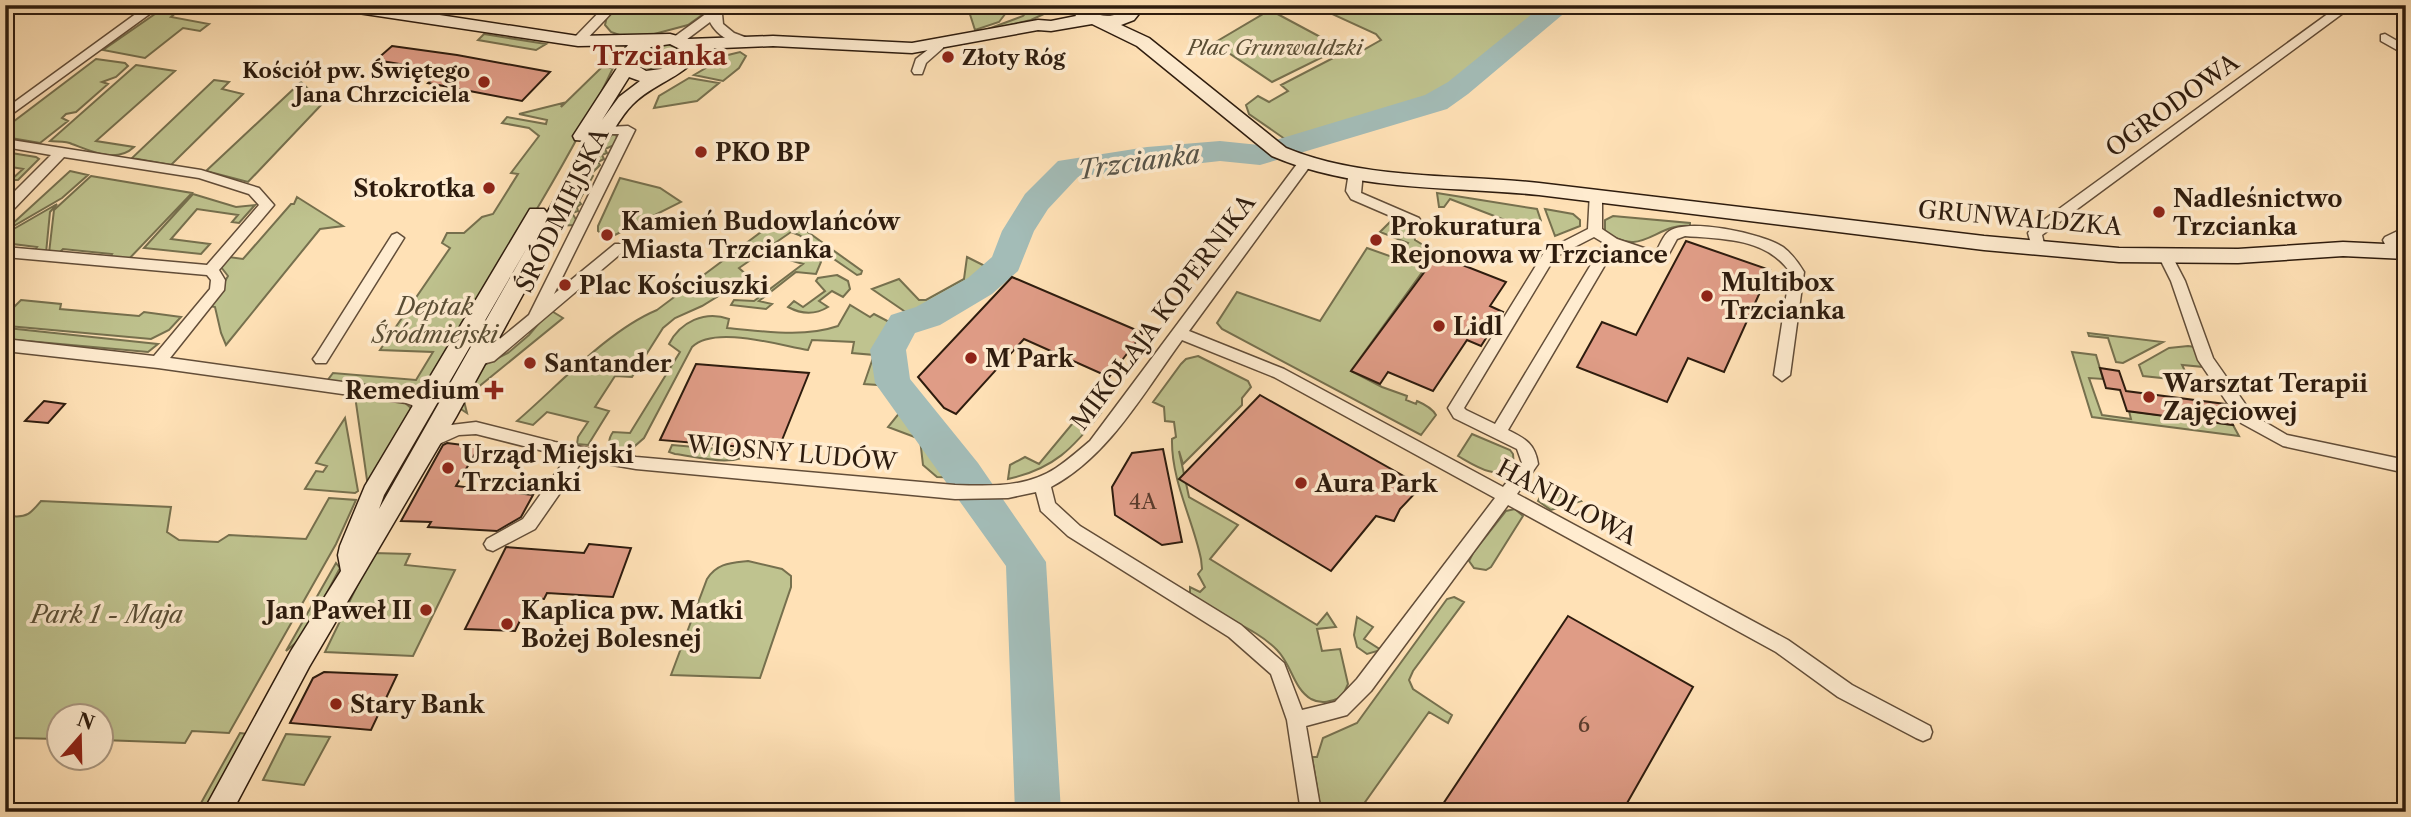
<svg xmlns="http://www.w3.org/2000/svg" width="2411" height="817" viewBox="0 0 2411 817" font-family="'Libre Caslon Text',serif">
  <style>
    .green { fill: #bfc38f; stroke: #76704e; stroke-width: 2 }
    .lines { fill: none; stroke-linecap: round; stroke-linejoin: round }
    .river { fill: #a3bcb7; fill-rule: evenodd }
    .building { fill: #df9c86; stroke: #2e1c0e; stroke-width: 2 }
    .minor-casing { stroke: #624d38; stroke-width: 3 }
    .secondary-casing { stroke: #2e1c0e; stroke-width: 3 }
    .minor { fill: #ffecd0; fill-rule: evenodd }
    .secondary { fill: #ffecd0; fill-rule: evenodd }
    .poi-dot { fill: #8f2418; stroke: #ffecd0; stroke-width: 2.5 }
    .labels { text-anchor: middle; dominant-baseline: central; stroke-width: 7; stroke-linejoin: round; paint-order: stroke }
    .far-park-label { font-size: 21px; font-style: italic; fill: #5a4e35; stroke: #ffecd0 }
    .far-poi-label { font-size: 21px; font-weight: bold; fill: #2e1c0e; stroke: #ffecd0; text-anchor: start }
    .number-label { font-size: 21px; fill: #5a3c2c }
    .street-label { font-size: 24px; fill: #2e1c0e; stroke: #ffecd0 }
    .poi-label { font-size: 24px; font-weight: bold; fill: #2e1c0e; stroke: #ffecd0; text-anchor: start }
    .park-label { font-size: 24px; font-style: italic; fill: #5a4e35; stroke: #ffecd0 }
    .far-district-label { font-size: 26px; font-weight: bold; fill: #7a1f14; stroke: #ffecd0 }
    .water-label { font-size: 26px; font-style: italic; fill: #575449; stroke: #ffecd0 }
  </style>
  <rect width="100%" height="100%" fill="#ffe1b6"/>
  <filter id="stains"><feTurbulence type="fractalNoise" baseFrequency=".00286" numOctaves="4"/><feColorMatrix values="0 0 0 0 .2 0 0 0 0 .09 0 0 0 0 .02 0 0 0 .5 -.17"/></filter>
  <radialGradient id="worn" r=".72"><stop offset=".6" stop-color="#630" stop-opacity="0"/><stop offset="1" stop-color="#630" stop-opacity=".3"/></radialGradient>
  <path class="green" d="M 168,5 L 185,5 L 171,17 L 209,24 L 200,31 L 183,28 L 145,58 L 103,50 Z
    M 617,5 L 716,5 L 688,25 L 643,37 L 625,37 L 611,32 L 605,25 L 607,16 Z
    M 967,5 L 1012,5 L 999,22 L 975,30 Z
    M 1033,5 L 1063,5 L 1031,20 L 980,32 L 1023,16 Z
    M 1340,5 L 1558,5 L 1457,88 L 1435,101 L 1292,144 L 1249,114 L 1246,105 L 1258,96 L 1269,102 L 1288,91 L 1281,85 L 1335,57 L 1365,49 L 1381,40 L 1376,34 L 1332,14 Z
    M 1270,10 L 1341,48 L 1272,82 L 1214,43 Z
    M 484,34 L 546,44 L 536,50 L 478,40 Z
    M 668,44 L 681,50 L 681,58 C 667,67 655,74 639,65 L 638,57 C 645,47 656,45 668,44 Z
    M 740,52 L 746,56 L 739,68 L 723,81 L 694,75 L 728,55 Z
    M 96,59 L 125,63 L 128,66 L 116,77 L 102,82 L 108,84 L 76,112 L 66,114 L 62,118 L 68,121 L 40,143 L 5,137 L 5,128 Z
    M 136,65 L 175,71 L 96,141 L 134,147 C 116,164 91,151 72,144 C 66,141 56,142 50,141 Z
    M 602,67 L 613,68 C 561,178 492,281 427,385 L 407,390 L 327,381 L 333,373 L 416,380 L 433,352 L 380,350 L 450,248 L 442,243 L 447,233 L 464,233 L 482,217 L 493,214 L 518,174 L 511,173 L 539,136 L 529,128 L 502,123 L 507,117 L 546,124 L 547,120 L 519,114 L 563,103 L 561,107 Z
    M 689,78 L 719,83 L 697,101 L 654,108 L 659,96 Z
    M 214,80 L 229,82 L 222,89 L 243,94 L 171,165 L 132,158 Z
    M 301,82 L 323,103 L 248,182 L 206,171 Z
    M 611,134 L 616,135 L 619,143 L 605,149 L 607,153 L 602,155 L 604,159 L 598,162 L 600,165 L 591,174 L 593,176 L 579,201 L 581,204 L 577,207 L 578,211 L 572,213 L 577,221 L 576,225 L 554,226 Z
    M 5,152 L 36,157 L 39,159 L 18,180 L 11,180 L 23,169 L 5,166 Z
    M 70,171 L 88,175 L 62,198 L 5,231 L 5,226 L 10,226 Z
    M 91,176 L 192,193 L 126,262 L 108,260 L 112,254 L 63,249 L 58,254 L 49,253 L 54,210 Z
    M 620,178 L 660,188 L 681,202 L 613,236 L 605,236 L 598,231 L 598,226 Z
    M 1437,193 L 1537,209 L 1541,221 L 1531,230 L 1450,199 L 1444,207 L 1439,207 Z
    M 193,194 L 236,207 L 255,205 L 239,223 L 232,222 L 238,215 L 197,209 L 171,239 L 210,244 L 201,254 L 144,248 Z
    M 297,197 L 343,226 L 320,229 L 226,345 L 221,333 L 215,307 L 210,306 L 228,276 L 221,267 L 229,257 L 243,259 L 291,204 L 294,204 Z
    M 57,204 L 50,212 L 46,253 L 34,251 L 37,247 L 5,243 L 5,234 Z
    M 1545,209 L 1573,214 L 1580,220 L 1580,226 L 1555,236 Z
    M 1613,216 L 1690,223 L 1690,226 C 1656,222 1642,260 1605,231 L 1605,220 Z
    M 781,217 L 787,217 L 862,271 L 861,274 L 857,275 L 799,235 L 791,232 L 739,268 L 749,277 L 702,306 L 675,318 L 663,328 L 632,377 L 615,376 L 595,407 L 609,411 L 588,445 L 577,444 L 578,437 L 588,422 L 547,412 L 533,425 L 517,421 C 559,385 607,331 657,310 Z
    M 1392,220 L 1414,229 L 1415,240 L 1436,253 L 1351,371 L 1382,387 L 1407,396 L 1406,400 L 1416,404 L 1417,401 C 1424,404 1432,408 1436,415 L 1421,435 L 1222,329 L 1217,323 L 1237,292 L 1320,321 L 1367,248 L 1398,259 L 1408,243 L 1380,232 Z
    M 798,254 C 808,253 814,254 821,262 L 816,274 L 796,272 L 759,301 L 772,304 L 766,309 L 731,305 L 734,300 L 754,301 L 803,264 L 789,260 Z
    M 967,257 L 995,271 C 969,295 935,312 902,324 L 887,350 L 891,384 L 965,478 L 937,477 L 923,465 L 920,439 L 888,427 L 901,411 L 878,385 L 864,384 L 874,355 L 852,353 L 854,342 L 812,340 L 808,350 C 778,345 714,325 692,347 L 644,438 L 628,452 C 613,455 604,445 613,432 L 630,433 L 680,352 L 669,344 C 680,322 705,310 729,319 L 727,328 C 763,331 803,338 838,326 L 850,305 L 870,317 L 874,314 L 893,324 L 907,313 L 872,289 L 899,279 L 919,300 L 926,300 L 964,279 Z
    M 837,275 L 848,281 L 850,289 L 843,297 L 832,291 L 819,301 L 828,307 C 815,315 801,314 788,307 L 794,301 L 803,307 L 825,291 L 816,281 L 818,278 Z
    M 21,300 L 61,304 L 60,309 L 139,316 L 144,312 L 181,317 L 169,330 L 151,339 L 8,326 L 5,323 L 5,316 Z
    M 550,310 L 563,318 L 471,393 L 464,401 L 467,413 L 456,406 L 476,369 L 508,353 L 529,335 Z
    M 5,328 L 7,328 L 158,344 L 148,352 L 5,339 Z
    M 2088,333 L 2163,342 L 2123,363 L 2116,362 L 2108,338 L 2089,336 Z
    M 2188,346 L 2195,347 L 2204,367 L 2182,365 L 2190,381 L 2143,376 L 2139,365 L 2169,348 Z
    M 2072,352 L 2096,355 L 2103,379 L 2089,378 L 2102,415 L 2131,419 L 2129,411 L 2233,425 L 2239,436 L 2092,417 Z
    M 1198,356 L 1248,381 L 1251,387 L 1242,398 L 1242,405 L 1183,464 L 1179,451 L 1189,497 L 1238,525 L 1210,559 L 1317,625 L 1327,613 L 1336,627 L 1317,629 L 1322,651 L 1340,649 L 1348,684 L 1342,697 C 1332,701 1322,705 1311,699 C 1293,688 1292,665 1277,650 C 1253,625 1215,617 1190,593 L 1190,587 L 1200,592 L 1205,587 L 1198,574 L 1202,569 L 1201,559 C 1193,520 1171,480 1172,439 L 1176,437 L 1174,422 L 1165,421 L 1164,407 L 1153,402 L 1181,364 L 1186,359 Z
    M 355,396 L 403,401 L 412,409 L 368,487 Z
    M 1087,406 L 1101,413 C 1073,448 1054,469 1008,479 L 1010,465 L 1025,457 L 1039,464 Z
    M 345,418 L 358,491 L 355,493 L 305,489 L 316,471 L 323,472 L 327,466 L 316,463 Z
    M 1472,434 L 1510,450 L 1513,454 L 1514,466 C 1498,482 1474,465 1458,456 Z
    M 672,445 L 753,452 C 735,468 698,457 675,454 L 669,452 Z
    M 1559,493 L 1572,498 L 1573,495 L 1581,501 L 1551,510 L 1538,501 L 1541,495 L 1558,497 Z
    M 329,498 L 356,500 L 336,544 L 229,733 L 192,731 L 185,743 L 102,740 L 102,716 L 60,716 L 59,739 L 13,738 L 5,748 L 5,523 L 11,516 C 27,518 31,513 41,501 L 171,507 L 167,532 L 179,540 L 218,542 L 229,535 L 306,539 Z
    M 1515,509 L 1523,516 L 1491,567 L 1486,570 L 1474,568 L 1469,561 L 1473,553 L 1506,511 Z
    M 373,553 L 410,554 L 405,565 L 455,570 L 413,656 L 325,652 Z
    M 748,561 L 782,569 L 791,576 L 791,587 L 760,678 L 671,675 L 707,579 C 717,563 731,563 748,561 Z
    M 336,563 L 340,568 L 304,636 L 286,651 Z
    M 1454,597 L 1464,602 L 1413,671 L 1409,680 L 1413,689 L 1452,715 L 1448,723 L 1429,712 L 1358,812 L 1321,812 L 1312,757 L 1317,757 L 1323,738 L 1357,723 L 1447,599 Z
    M 1357,617 L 1373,627 L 1364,639 L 1381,650 L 1367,654 L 1357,647 L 1354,635 Z
    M 240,733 L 248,734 L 204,812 L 196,812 Z
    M 286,734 L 330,737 L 304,785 L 263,780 Z"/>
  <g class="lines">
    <path class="river" d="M 1543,5 L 1574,5 L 1468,94 L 1447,109 L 1260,165 L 1220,161 L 1078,177 L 1048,209 L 1034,231 L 1018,271 L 992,294 L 940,325 L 915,333 L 906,350 L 910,379 L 978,463 L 1046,562 L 1061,812 L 1015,812 L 1006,566 L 875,383 L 870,350 L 891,315 L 916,307 L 968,278 L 992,257 L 1002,231 L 1025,194 L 1058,161 L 1147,147 L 1220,141 L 1259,145 L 1425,95 L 1448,82 Z"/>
  </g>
  <path class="building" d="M 392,46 L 457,55 L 550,72 L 522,101 L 428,83 L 440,71 L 376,60 Z
    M 1686,241 L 1770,270 L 1724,372 L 1688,358 L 1667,402 L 1577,367 L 1602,322 L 1636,335 Z
    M 1437,255 L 1506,282 L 1490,306 L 1503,312 L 1481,346 L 1467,340 L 1433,391 L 1388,372 L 1380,384 L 1351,371 Z
    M 1012,277 L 1143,333 L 1109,377 L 1024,339 L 956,414 L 944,408 L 918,377 Z
    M 696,364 L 809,373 L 778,450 L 660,440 Z
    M 2100,368 L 2119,371 L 2126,391 L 2225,404 L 2233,425 L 2127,411 L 2120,390 L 2106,388 Z
    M 1260,395 L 1407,478 L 1405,480 L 1419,489 L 1400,509 L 1394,521 L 1376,516 L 1331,571 L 1179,479 Z
    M 44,401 L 65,404 L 48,423 L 25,421 Z
    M 447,443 L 479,447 L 456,486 L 533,495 L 521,517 L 497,531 L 428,527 L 431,522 L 401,521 L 443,445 Z
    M 1163,449 L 1182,542 L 1162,545 L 1115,515 L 1112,487 L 1132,453 Z
    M 589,544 L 631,548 L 613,597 L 547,593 L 544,599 L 531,598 L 515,631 L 465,629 L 506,547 L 584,553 Z
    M 1568,616 L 1693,687 L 1622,812 L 1455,812 L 1443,804 Z
    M 324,672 L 397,675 L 371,730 L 290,723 L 313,678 Z"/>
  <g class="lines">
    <defs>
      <path id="minor" d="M 148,5 L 162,5 L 5,119 L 5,109 Z
        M 606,5 L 619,5 L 582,44 L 574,44 L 574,38 Z
        M 718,5 L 732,5 L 722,14 L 723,24 L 734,33 L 750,39 L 750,45 C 735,46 717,36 710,22 L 682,43 L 674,43 L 674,37 Z
        M 2340,5 L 2354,5 L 2042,235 L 2045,248 L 2043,251 L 2033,251 L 2028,233 L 2030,230 Z
        M 2385,34 L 2406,46 L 2406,55 L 2381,41 L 2381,35 Z
        M 939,41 L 943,42 L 943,48 L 926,63 L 922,74 L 914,74 L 912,71 L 916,59 Z
        M 628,126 L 635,130 L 554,294 L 615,244 L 625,244 L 627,247 L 625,250 L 494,361 L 475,366 L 470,364 L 467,360 L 470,356 L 484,352 L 529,315 L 619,134 L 587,134 L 587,128 Z
        M 5,139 L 201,170 L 259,188 L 274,205 L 219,270 L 225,280 L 224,290 L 170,358 L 408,391 L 424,397 L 431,408 L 429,412 L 417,412 L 412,405 L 406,403 L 158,368 L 5,351 L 5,339 L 154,356 L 210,289 L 211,280 L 207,275 L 5,257 L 5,247 L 207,265 L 259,205 L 249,194 L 199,178 L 64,157 L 10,213 L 5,215 L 5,201 L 51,155 L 5,147 Z
        M 1305,159 L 1310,160 L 1310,166 L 1189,331 L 1284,369 L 1503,487 L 1522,463 L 1517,449 L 1454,418 L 1448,408 L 1545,251 L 1588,229 L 1590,192 L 1600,192 L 1602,195 L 1602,229 L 1617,239 L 1656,252 C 1659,247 1662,238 1667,233 C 1684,216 1764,234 1783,247 C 1792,254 1798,262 1804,272 L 1790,375 L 1782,381 L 1774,375 L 1790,272 C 1766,238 1723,239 1685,236 L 1677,239 L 1664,263 L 1659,264 L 1615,248 L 1508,430 C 1526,439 1535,444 1538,464 L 1517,494 L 1788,640 L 1852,685 L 1930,726 L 1932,732 L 1930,738 L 1923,741 L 1916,738 L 1838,697 L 1776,652 L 1508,505 L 1371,691 L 1347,715 L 1306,726 L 1321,812 L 1301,812 L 1287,720 L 1271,674 L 1229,637 L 1068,536 L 1041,511 L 1036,492 L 1008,498 L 955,499 L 636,469 L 583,460 L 535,529 L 493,551 L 487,549 L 484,544 L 487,539 L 523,519 L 567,457 L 476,434 L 459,435 L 430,448 L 424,446 L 422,442 L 424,438 L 451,425 L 476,422 L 555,442 L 636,457 L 955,485 C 990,486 1026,488 1056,468 C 1068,460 1079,450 1090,441 L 1300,160 ZM 1594,237 L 1604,243 L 1495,424 L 1466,410 L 1464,408 L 1555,257 ZM 1182,340 L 1274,377 L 1495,498 L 1357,679 L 1335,702 L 1302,710 L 1284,663 L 1241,625 L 1080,526 L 1055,503 L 1051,487 C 1109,456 1144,392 1182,340 Z
        M 1356,168 L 1363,172 L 1361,193 L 1419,218 L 1421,221 L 1419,224 L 1409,224 L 1351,199 L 1346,191 L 1349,172 Z
        M 2406,227 L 2406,238 L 2398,242 L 2402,252 L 2395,257 L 2390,255 L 2383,240 L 2385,237 Z
        M 397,233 L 404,238 L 326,363 L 316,363 L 313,359 L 316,355 L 392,235 Z
        M 2166,252 L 2171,254 L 2185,281 L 2213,358 L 2253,415 L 2287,435 L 2406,460 L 2406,473 L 2283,446 L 2241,423 L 2198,360 L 2171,281 L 2159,257 Z"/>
      <path id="secondary" d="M 330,5 L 374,5 L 578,36 L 670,34 L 688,39 L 773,36 L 912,43 L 1038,20 L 1051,21 L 1076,16 L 1070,5 L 1087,5 L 1090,12 C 1105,18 1118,18 1129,5 L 1146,5 L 1134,20 L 1121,25 L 1149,38 L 1286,148 C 1362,180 1457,174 1539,183 L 1984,236 L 2119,248 L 2238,249 L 2343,242 L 2406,245 L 2406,259 L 2343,256 L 2238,263 L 2119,262 L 1984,250 L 1539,195 C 1450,186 1356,192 1272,156 L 1137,46 L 1092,24 L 1051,31 L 1038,30 L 912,53 L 773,46 L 697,49 L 699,55 C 682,78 652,84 632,105 C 622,115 614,130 606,142 L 456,417 L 309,667 L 232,812 L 203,812 L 291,651 L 341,571 L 338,555 L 340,546 L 365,486 L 530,209 L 544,209 L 547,213 L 587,141 L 575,140 L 573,136 L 619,65 L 617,60 L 628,45 L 578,46 L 338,10 ZM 670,44 L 680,49 L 681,55 L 661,69 L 646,71 L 638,66 L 635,60 L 651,47 ZM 629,77 L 640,81 L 619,97 L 602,120 ZM 528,246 L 379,509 L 384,495 Z"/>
    </defs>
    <use href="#minor" class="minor-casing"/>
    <use href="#secondary" class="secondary-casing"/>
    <use href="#minor" class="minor"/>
    <use href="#secondary" class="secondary"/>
  </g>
  <g class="poi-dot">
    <circle cx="948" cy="57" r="7"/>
    <circle cx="484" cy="82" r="7"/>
    <circle cx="701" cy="152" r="7"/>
    <circle cx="489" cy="188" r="7"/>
    <circle cx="2159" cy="212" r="7"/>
    <circle cx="607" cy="235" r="7"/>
    <circle cx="1376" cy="240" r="7"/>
    <circle cx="565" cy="285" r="7"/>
    <circle cx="1707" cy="296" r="7"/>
    <circle cx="1439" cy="326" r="7"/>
    <circle cx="971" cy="358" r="7"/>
    <circle cx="530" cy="363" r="7"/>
    <path d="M490.5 379.5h7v7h7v7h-7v7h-7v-7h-7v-7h7z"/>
    <circle cx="2149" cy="397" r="7"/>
    <circle cx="448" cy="468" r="7"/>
    <circle cx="1301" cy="483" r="7"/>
    <circle cx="426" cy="610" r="7"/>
    <circle cx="507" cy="624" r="7"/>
    <circle cx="336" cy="704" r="7"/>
  </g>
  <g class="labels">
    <g class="far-park-label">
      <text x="1275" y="47">Plac Grunwaldzki</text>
    </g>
    <g class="far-poi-label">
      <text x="962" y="57">Złoty Róg</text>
      <text x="470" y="70" text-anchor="end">Kościół pw. Świętego<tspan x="470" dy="24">Jana Chrzciciela</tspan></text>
    </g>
    <g class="number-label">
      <text x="1143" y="501">4A</text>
      <text x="1584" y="724">6</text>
    </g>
    <g class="street-label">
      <text transform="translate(2172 105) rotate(-36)">OGRODOWA</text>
      <text transform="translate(562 210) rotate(-64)">ŚRÓDMIEJSKA</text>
      <text transform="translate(2020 218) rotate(5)">GRUNWALDZKA</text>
      <text transform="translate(1163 312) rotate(-53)">MIKOŁAJA KOPERNIKA</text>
      <text transform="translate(792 453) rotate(5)">WIOSNY LUDÓW</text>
      <text transform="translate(1567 502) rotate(28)">HANDLOWA</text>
    </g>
    <g class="poi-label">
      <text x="715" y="152">PKO BP</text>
      <text x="475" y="188" text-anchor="end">Stokrotka</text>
      <text x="2173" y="198">Nadleśnictwo<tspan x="2173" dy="28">Trzcianka</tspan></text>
      <text x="621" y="221">Kamień Budowlańców<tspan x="621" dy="28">Miasta Trzcianka</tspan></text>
      <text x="1390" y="226">Prokuratura<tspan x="1390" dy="28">Rejonowa w Trzciance</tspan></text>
      <text x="1721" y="282">Multibox<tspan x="1721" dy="28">Trzcianka</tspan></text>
      <text x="579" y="285">Plac Kościuszki</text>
      <text x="1453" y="326">Lidl</text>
      <text x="985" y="358">M Park</text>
      <text x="544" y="363">Santander</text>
      <text x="2163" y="383">Warsztat Terapii<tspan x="2163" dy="28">Zajęciowej</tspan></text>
      <text x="480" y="390" text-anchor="end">Remedium</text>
      <text x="462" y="454">Urząd Miejski<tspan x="462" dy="28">Trzcianki</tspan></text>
      <text x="1315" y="483">Aura Park</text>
      <text x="412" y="610" text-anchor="end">Jan Paweł II</text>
      <text x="521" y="610">Kaplica pw. Matki<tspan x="521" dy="28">Bożej Bolesnej</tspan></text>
      <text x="350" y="704">Stary Bank</text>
    </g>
    <g class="park-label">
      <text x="435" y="306">Deptak<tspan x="435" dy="28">Śródmiejski</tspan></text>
      <text x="107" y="614">Park 1 - Maja</text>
    </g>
    <g class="far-district-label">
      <text x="660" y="56">Trzcianka</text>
    </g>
    <g class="water-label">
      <text transform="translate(1139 162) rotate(-8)">Trzcianka</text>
    </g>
  </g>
  <rect width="2411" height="817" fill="none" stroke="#ffe1b6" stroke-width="28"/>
  <rect x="7" y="7" width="2397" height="803" fill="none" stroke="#2e1c0e" stroke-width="3.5"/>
  <rect x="14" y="14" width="2383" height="789" fill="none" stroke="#2e1c0e" stroke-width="2"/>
  <g transform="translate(80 737) rotate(20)"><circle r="33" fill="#ffecd0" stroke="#ab9982" stroke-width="2"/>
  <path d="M0-5L12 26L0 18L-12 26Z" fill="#8f2418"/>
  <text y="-10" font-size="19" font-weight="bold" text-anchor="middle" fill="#2e1c0e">N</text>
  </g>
  <rect width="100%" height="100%" filter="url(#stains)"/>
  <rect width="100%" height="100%" fill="url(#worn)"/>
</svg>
